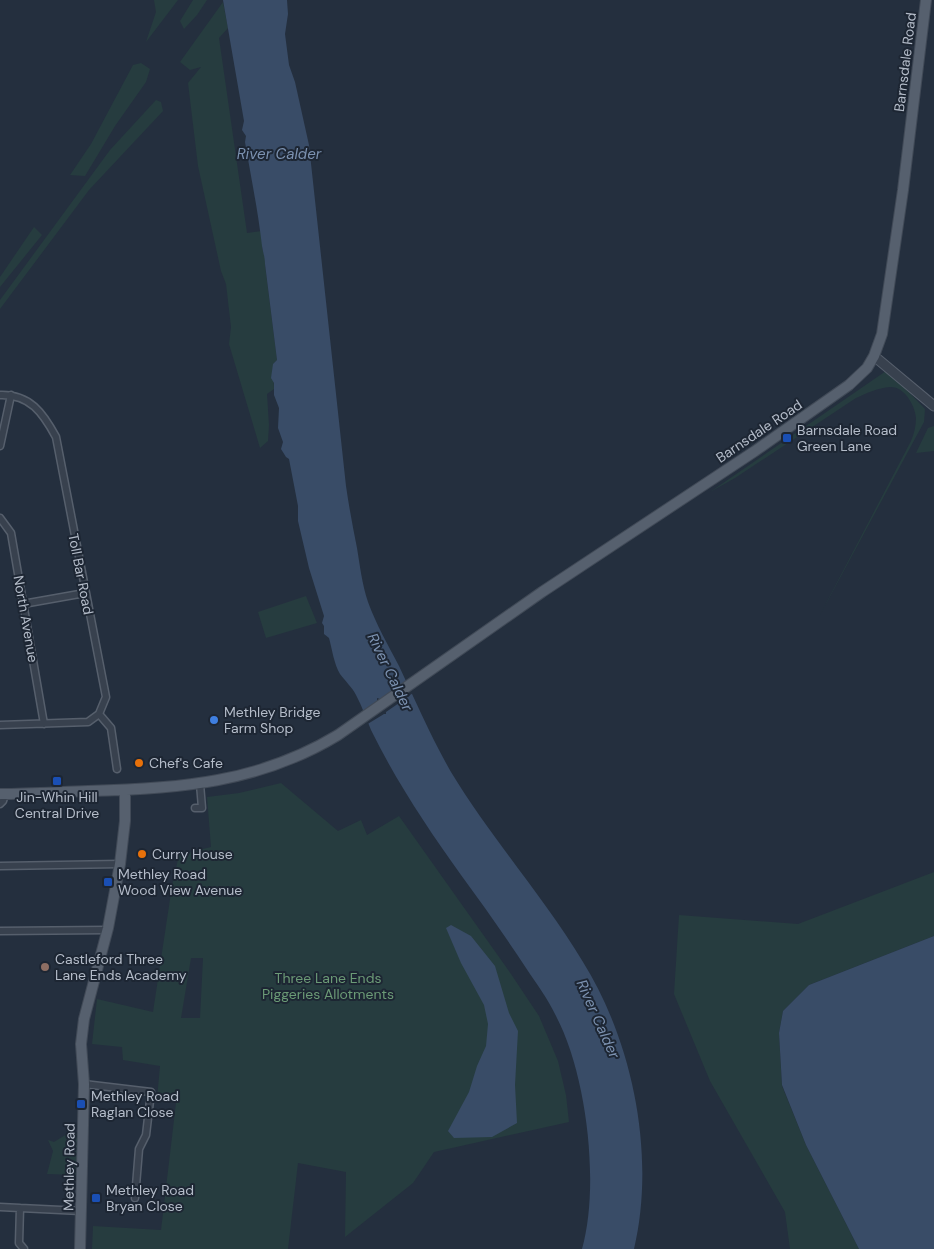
<svg xmlns="http://www.w3.org/2000/svg" width="934" height="1249" viewBox="0 0 934 1249" font-family="'DM Sans',sans-serif">
  <style>
    .green { fill: #263c3f; fill-rule: evenodd }
    .water { fill: #394c67 }
    .pier { fill: #242f3e }
    .lines { fill: none; stroke-linecap: round; stroke-linejoin: round }
    .minor-casing { stroke: #565f6c; stroke-width: 9 }
    .tertiary-casing { stroke: #565f6c; stroke-width: 11 }
    .primary-casing { stroke: #414a57; stroke-width: 12 }
    .minor { stroke: #38414e; stroke-width: 6 }
    .tertiary { stroke: #38414e; stroke-width: 9 }
    .primary { stroke: #56606e; stroke-width: 10 }
    .transit-dot { fill: #1a4fb4; stroke: #1d2633; stroke-width: 2 }
    .shop-dot { fill: #3f7fe0; stroke: #1d2633; stroke-width: 2 }
    .food-dot { fill: #e8710a; stroke: #1d2633; stroke-width: 2 }
    .education-dot { fill: #8d6e63; stroke: #1d2633; stroke-width: 2 }
    .labels { text-anchor: middle; dominant-baseline: central; stroke-width: 4; stroke-linejoin: round; paint-order: stroke }
    .street-label { font-size: 14px; fill: #b4bcc9; stroke: #1d2633 }
    .poi-label { font-size: 14px; fill: #b4bcc9; stroke: #1d2633; text-anchor: start }
    .park-label { font-size: 14px; fill: #6b9a76; stroke: #1d2633 }
    .water-label { font-size: 15px; font-style: italic; fill: #7c92b1; stroke: #1d2633 }
  </style>
  <rect width="100%" height="100%" fill="#242f3e"/>
  <path class="green" d="M 154,0 L 178,0 L 146,42 L 156,12 Z
    M 193,0 L 207,0 L 197,15 L 184,29 L 180,21 Z
    M 223,2 L 228,28 L 219,38 L 247,233 L 262,231 L 262,248 L 265,257 L 265,265 L 277,360 L 273,364 L 274,389 L 267,394 L 269,425 L 268,441 L 260,448 L 229,344 L 231,327 L 226,284 L 221,271 L 198,166 L 188,83 L 201,67 L 190,70 L 180,62 Z
    M 141,63 L 150,69 L 146,82 L 115,126 L 85,176 L 70,175 L 91,144 L 133,65 Z
    M 156,100 L 161,102 L 163,111 L 89,190 L 0,309 L 0,300 L 110,150 Z
    M 34,227 L 42,235 L 0,287 L 0,277 Z
    M 886,371 L 901,384 L 925,409 L 924,422 L 820,615 L 911,441 C 914,434 916,426 916,418 C 915,405 904,386 890,387 C 878,388 867,393 856,398 L 735,478 L 710,492 Z
    M 934,426 L 934,451 L 916,453 L 928,428 Z
    M 306,596 L 317,623 L 266,638 L 258,612 Z
    M 281,783 L 338,831 L 361,820 L 367,835 L 399,816 L 511,974 L 539,1016 L 558,1061 L 566,1095 L 569,1122 L 434,1152 L 413,1183 L 345,1237 L 346,1172 L 298,1163 L 288,1249 L 92,1249 L 93,1226 L 161,1230 L 176,1103 L 157,1099 L 160,1066 L 123,1060 L 122,1047 L 92,1044 L 97,999 L 153,1012 L 172,886 L 179,855 L 211,847 L 207,797 L 239,793 ZM 191,958 L 203,958 L 200,1018 L 181,1018 Z
    M 934,872 L 934,936 L 809,985 L 783,1011 L 779,1033 L 782,1086 L 806,1145 L 859,1249 L 790,1249 L 785,1212 L 710,1081 L 674,994 L 679,915 L 798,924 Z
    M 78,1133 L 78,1175 L 47,1174 L 53,1151 L 48,1140 L 54,1142 L 67,1134 Z"/>
  <path class="water" d="M 223,0 L 287,0 L 288,14 L 285,34 L 289,65 L 295,82 L 309,145 L 346,486 C 349,507 353,528 357,548 C 360,566 362,584 368,602 C 376,624 388,645 399,666 C 416,702 431,737 451,772 C 491,838 543,896 583,962 C 633,1042 656,1156 634,1249 L 582,1249 C 600,1185 587,1075 556,1016 C 548,999 536,983 526,968 C 505,936 483,905 461,875 C 428,829 396,781 371,730 C 366,718 362,706 356,695 C 352,687 345,681 340,674 C 334,664 332,649 329,638 L 324,634 L 324,626 L 322,623 L 324,616 L 309,568 L 298,521 L 298,506 L 289,459 L 286,457 L 281,449 L 283,442 L 278,428 L 279,408 L 274,395 L 274,383 L 271,378 L 273,364 L 277,360 L 265,264 C 265,257 263,253 262,246 C 258,211 251,177 245,142 L 246,136 L 242,130 L 244,121 Z
    M 451,925 L 471,936 L 495,966 L 509,1013 L 518,1031 L 515,1085 L 517,1123 L 492,1137 L 454,1138 L 448,1131 L 469,1092 L 477,1066 L 486,1046 L 488,1024 L 484,1005 L 461,963 L 446,928 Z
    M 934,936 L 934,1249 L 859,1249 L 806,1145 L 782,1085 L 779,1033 L 783,1011 L 809,985 Z"/>
  <path class="pier" d="M 408,680 L 413,693 L 404,699 L 404,701 L 402,701 L 386,712 L 386,714 L 384,714 L 366,725 L 361,712 L 377,701 L 377,698 L 380,699 L 396,688 L 396,686 L 398,687 Z"/>
  <g class="lines">
    <defs>
      <path id="minor" d="M 0,395 C 30,394 43,413 56,437 L 106,697 L 99,714 L 88,722 L 0,725
        M 0,446 L 11,395
        M 0,518 L 11,533 L 44,724
        M 23,604 L 85,593
        M 99,714 L 111,728 L 117,769
        M 0,804 L 3,801 L 5,794
        M 195,808 L 202,808 L 200,784
        M 0,866 L 120,864
        M 0,931 L 107,930
        M 84,1084 L 151,1092 L 146,1135 L 139,1149 L 135,1198
        M 0,1207 L 20,1208
        M 24,1249 L 19,1243 L 20,1208 L 81,1211"/>
      <path id="tertiary" d="M 874,356 L 934,406"/>
      <path id="primary" d="M 0,794 C 29,794 59,792 88,791 C 177,789 259,783 338,735 L 542,592 L 755,451 L 849,385 L 867,368 L 874,356 L 882,334 L 903,190 L 926,0
        M 80,1249 L 84,1084 L 81,1044 L 84,1019 L 108,928 L 120,864 L 125,821 L 125,790"/>
    </defs>
    <use href="#minor" class="minor-casing"/>
    <use href="#tertiary" class="tertiary-casing"/>
    <use href="#primary" class="primary-casing"/>
    <use href="#minor" class="minor"/>
    <use href="#tertiary" class="tertiary"/>
    <use href="#primary" class="primary"/>
  </g>
  <g class="transit-dot">
    <rect x="782" y="433" width="10" height="10" rx="2.5"/>
    <rect x="52" y="776" width="10" height="10" rx="2.5"/>
    <rect x="103" y="877" width="10" height="10" rx="2.5"/>
    <rect x="76" y="1099" width="10" height="10" rx="2.5"/>
    <rect x="91" y="1193" width="10" height="10" rx="2.5"/>
  </g>
  <circle class="shop-dot" cx="214" cy="720" r="5"/>
  <g class="food-dot">
    <circle cx="139" cy="763" r="5"/>
    <circle cx="142" cy="854" r="5"/>
  </g>
  <circle class="education-dot" cx="45" cy="967" r="5"/>
  <g class="labels">
    <g class="street-label">
      <text transform="translate(905 62) rotate(-83)">Barnsdale Road</text>
      <text transform="translate(759 431) rotate(-34)">Barnsdale Road</text>
      <text transform="translate(81 574) rotate(79)">Toll Bar Road</text>
      <text transform="translate(26 619) rotate(80)">North Avenue</text>
      <text transform="translate(69 1167) rotate(-89)">Methley Road</text>
    </g>
    <g class="poi-label">
      <text x="797" y="430">Barnsdale Road<tspan x="797" dy="16">Green Lane</tspan></text>
      <text x="224" y="712">Methley Bridge<tspan x="224" dy="16">Farm Shop</tspan></text>
      <text x="149" y="763">Chef's Cafe</text>
      <text x="57" y="797" text-anchor="middle">Jin-Whin Hill<tspan x="57" dy="16">Central Drive</tspan></text>
      <text x="152" y="854">Curry House</text>
      <text x="118" y="874">Methley Road<tspan x="118" dy="16">Wood View Avenue</tspan></text>
      <text x="55" y="959">Castleford Three<tspan x="55" dy="16">Lane Ends Academy</tspan></text>
      <text x="91" y="1096">Methley Road<tspan x="91" dy="16">Raglan Close</tspan></text>
      <text x="106" y="1190">Methley Road<tspan x="106" dy="16">Bryan Close</tspan></text>
    </g>
    <g class="park-label">
      <text x="328" y="978">Three Lane Ends<tspan x="328" dy="16">Piggeries Allotments</tspan></text>
    </g>
    <g class="water-label">
      <text x="279" y="154">River Calder</text>
      <text transform="translate(390 672) rotate(64)">River Calder</text>
      <text transform="translate(598 1019) rotate(66)">River Calder</text>
    </g>
  </g>
</svg>
